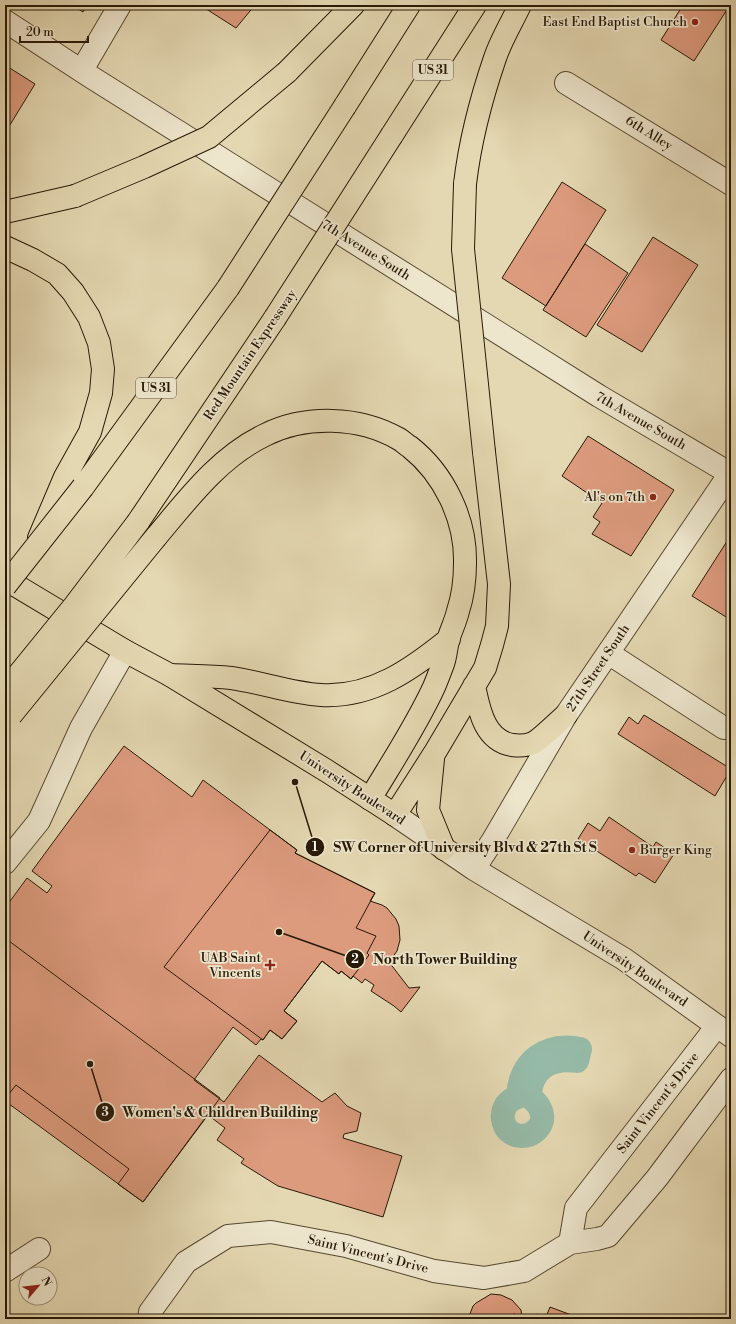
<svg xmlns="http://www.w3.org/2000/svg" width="736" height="1324" viewBox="0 0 736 1324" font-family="'Libre Bodoni',serif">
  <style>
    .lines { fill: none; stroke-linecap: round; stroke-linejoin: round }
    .canal { stroke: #96baa8; stroke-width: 24 }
    .building { fill: #dd9b7e; stroke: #281906 }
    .minor-casing { stroke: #574931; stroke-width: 24 }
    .major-casing { stroke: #281906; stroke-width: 24 }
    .highway-casing { stroke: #281906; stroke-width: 24 }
    .minor { stroke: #ede6cd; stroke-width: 22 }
    .major { stroke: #e4d8b2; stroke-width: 22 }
    .highway { stroke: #e4d8b2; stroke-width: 22 }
    .highway-bridge-casing { stroke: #281906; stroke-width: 24; stroke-linecap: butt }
    .highway-bridge { stroke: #e4d8b2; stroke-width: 22 }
    .poi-dot { fill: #8f2418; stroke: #ede6cd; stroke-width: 1.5 }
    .labels { text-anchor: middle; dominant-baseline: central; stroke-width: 3.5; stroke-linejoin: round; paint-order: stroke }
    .shield { fill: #ede6cd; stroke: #635642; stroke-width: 1 }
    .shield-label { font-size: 12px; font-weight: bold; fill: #281906 }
    .poi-label { font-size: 13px; fill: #281906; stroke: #ede6cd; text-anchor: end }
    .street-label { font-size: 13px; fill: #281906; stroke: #ede6cd }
    .leader { fill: none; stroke: #281906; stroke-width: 1.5 }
    .callout-dot { fill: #281906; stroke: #ede6cd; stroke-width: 1.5 }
    .mark-label { font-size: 12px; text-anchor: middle; font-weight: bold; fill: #fff }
    .callout-label { font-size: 14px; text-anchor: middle; font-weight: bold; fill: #281906; stroke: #ede6cd; stroke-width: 3.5; stroke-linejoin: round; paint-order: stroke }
  </style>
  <rect width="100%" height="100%" fill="#e4d8b2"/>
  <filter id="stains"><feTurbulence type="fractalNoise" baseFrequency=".005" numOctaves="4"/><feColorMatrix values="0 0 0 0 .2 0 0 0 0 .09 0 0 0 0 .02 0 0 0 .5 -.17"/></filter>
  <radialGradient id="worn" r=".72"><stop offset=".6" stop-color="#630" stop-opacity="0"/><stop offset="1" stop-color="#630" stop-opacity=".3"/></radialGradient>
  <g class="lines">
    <path class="canal" d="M 579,1053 L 577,1061 C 551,1057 530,1069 530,1097 C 562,1122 523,1150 506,1128 C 504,1124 502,1119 503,1114 C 504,1105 510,1099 518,1097 C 520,1061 546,1042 580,1049"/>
  </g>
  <path class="building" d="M 72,5 L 87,5 L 83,12 Z
    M 200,5 L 255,5 L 236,28 Z
    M 683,5 L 730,5 L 694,61 L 661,40 Z
    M 5,65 L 35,84 L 5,133 Z
    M 562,182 L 606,210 L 546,306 L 502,278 Z
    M 653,237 L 698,265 L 642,352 L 597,325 Z
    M 585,244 L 628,273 L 586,337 L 543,310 Z
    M 588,436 L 674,490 L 631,556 L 592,534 L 600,522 L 593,517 L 602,503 L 562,476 Z
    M 731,535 L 731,620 L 692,596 Z
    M 644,715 L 731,769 L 715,796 L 618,734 L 629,717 L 638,724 Z
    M 124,746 L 192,797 L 203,780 L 297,850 L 295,853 L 375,893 L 370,901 L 382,905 L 387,908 L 396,919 L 399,926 L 400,940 L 397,951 L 389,962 L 409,988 L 420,987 L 401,1012 L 394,1006 L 371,991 L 374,985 L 365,979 L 362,983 L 353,976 L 351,979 L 341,971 L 339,974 L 322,961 L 284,1011 L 297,1021 L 282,1039 L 270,1030 L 263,1040 L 261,1039 L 256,1045 L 233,1027 L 194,1080 L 224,1102 L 259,1055 L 322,1102 L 335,1093 L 347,1106 L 361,1113 L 357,1131 L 344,1134 L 343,1138 L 402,1156 L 383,1217 L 278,1186 L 241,1163 L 244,1159 L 217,1140 L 225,1128 L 208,1115 L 143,1202 L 5,1101 L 5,908 L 27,878 L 47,893 L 52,886 L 32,871 Z
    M 609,817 L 653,847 L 656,842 L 674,854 L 655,883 L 639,873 L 636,876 L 578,839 L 588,823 L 600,831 Z
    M 270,830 L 297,850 L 295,853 L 375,893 L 356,928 L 376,936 L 367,953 L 369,955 L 351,979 L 341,971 L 339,974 L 322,961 L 284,1011 L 297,1021 L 282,1039 L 270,1030 L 263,1040 L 164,967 Z
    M 9,941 L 220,1098 L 143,1202 L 118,1184 L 129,1169 L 16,1085 L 5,1099 L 5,946 Z
    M 491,1294 L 501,1295 L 512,1300 L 521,1310 L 522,1317 L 514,1314 L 513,1319 L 468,1319 L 473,1306 L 476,1303 Z
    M 550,1307 L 582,1319 L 535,1319 L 537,1314 L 546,1317 Z
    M 514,1314 L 522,1317 L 527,1319 L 513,1319 Z"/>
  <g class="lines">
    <defs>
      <path id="minor" d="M 5,21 L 91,77 L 599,396 L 731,474
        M 82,70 L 120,5
        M 566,83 L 731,184
        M 608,653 L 724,728
        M 395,815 L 474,869 L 624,959 L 731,1036
        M 5,863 L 39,821 L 81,728 L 125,651
        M 474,869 L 493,840 L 566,715 L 731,472
        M 570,1243 L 576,1208 L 717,1026
        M 5,1271 L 39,1249
        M 149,1319 L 150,1312 L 186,1262 L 228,1236 L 271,1232 L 346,1246 L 434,1271 L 484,1278 L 524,1271 L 570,1243 L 597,1239 L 608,1236 L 657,1178 L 731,1079"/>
      <path id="major" d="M 5,579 L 125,651 L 170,675 L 327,771 L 395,815"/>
      <path id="highway" d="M 287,72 L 353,5
        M 345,106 L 409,5
        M 392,135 L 475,5
        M 465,184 C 470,141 481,99 495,58 C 501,40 512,22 520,5
        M 5,212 L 75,196
        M 5,247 L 33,260 L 57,274 L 73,292 L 89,317 L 99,343 L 103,369 L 101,393 L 90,432 L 65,477 L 39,538
        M 83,487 L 228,288
        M 138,522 L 275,318
        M 156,537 C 188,499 219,457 265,435 C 305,415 359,416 399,439 C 403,441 406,445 410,447 C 444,474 466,519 465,563 C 465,578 463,596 458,611 C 456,620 452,628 449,637 C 446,646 446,656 443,664 C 440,672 437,680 434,687 C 416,726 392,762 370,799
        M 170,675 C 190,676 211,676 231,678 C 261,682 290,693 321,695 C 372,698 412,669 449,639
        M 474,686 C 479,709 484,740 512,745 C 519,746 526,746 533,743 C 540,740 559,721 566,715
        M 433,759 L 428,810 L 444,849
        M 395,815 L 434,754 L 485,668 L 492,645 L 497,626 L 499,584 L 484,452"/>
    </defs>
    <use href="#minor" class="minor-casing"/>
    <use href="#major" class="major-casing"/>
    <use href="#highway" class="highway-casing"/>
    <use href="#minor" class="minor"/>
    <use href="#major" class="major"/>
    <use href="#highway" class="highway"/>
    <defs>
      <path id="highway-bridge" d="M 465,184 L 463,249 L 484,452
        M 75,196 L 144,167 L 209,137 L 287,72
        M 228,288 L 345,106
        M 275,318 L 392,135
        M 5,586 L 83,487
        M 5,691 L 75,605 L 138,522
        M 11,715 L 156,537"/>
    </defs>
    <use href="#highway-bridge" class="highway-bridge-casing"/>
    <use href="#highway-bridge" class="highway-bridge"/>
  </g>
  <g class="poi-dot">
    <circle cx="695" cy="22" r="4"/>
    <circle cx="653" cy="497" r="4"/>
    <circle cx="632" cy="850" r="4"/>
    <path d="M268 959h4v4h4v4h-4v4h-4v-4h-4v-4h4z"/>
  </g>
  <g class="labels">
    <g class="shield">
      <rect x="413" y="60" width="40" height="20" rx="3"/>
      <rect x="136" y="378" width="40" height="20" rx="3"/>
    </g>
    <g class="shield-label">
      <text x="433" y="70">US 31</text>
      <text x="156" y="388">US 31</text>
    </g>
    <g class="poi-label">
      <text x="687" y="22">East End Baptist Church</text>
      <text x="645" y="497">Al's on 7th</text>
      <text x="640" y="850" text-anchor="start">Burger King</text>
      <text x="261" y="958">UAB Saint<tspan x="261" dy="15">Vincents</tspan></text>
    </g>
    <g class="street-label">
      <text transform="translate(649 133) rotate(32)">6th Alley</text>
      <text transform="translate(366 250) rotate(32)">7th Avenue South</text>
      <text transform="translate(250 355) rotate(-56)">Red Mountain Expressway</text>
      <text transform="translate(641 421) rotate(30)">7th Avenue South</text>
      <text transform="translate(598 668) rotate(-56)">27th Street South</text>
      <text transform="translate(352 788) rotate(33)">University Boulevard</text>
      <text transform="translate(635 969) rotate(34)">University Boulevard</text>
      <text transform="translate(658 1103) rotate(-52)">Saint Vincent's Drive</text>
      <text transform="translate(368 1254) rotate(14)">Saint Vincent's Drive</text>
    </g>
  </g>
  <path class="leader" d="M295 782L315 847M279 932L355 959M90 1064L105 1112"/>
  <g class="callout-dot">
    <circle cx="295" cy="782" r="4"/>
    <circle cx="279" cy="932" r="4"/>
    <circle cx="90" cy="1064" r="4"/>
    <circle cx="315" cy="847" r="10"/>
    <circle cx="355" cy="959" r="10"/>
    <circle cx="105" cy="1112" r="10"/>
  </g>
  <g class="mark-label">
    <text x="315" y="851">1</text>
    <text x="355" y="963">2</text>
    <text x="105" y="1116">3</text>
  </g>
  <g class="callout-label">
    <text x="465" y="852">SW Corner of University Blvd &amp; 27th St S</text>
    <text x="445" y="964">North Tower Building</text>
    <text x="220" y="1117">Women's &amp; Children Building</text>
  </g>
  <rect width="736" height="1324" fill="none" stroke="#e4d8b2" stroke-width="20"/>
  <rect x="6" y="6" width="724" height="1312" fill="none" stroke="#281906" stroke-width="2"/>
  <rect x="10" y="10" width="716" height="1304" fill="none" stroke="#281906"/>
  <g transform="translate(38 1286) rotate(62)"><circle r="19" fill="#ede6cd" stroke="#9e947d"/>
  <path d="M0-3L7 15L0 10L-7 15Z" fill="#8f2418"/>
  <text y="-6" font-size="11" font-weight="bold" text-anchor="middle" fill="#281906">N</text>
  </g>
  <path d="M20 36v6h68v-6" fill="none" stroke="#281906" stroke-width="2"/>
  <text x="26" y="36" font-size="12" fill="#281906" stroke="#ede6cd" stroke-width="3" paint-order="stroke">20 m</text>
  <rect width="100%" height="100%" filter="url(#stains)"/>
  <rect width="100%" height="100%" fill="url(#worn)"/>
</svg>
